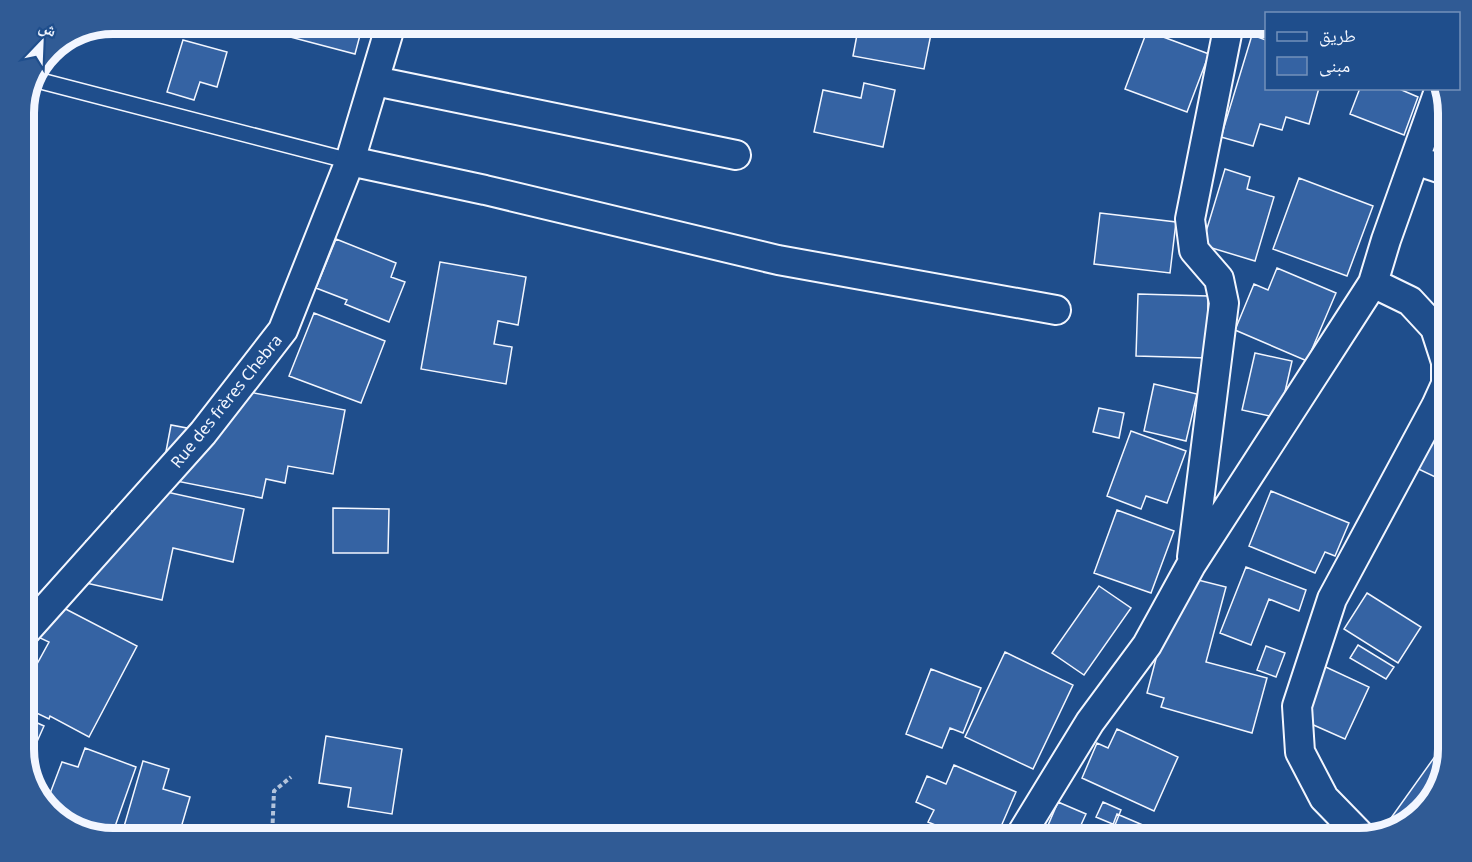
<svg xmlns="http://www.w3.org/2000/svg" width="1472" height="862" viewBox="0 0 1472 862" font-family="'Noto Sans','Noto Naskh Arabic',sans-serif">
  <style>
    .building { fill: #3563a3; stroke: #f2f6ff; stroke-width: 1.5 }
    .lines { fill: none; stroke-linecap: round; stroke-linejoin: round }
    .service-casing { stroke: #f2f6ff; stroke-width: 18 }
    .minor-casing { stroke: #f2f6ff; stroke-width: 32 }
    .path { stroke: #b3c4dc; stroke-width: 4; stroke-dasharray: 4.5 3; stroke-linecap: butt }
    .service { stroke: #1f4e8c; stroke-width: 15 }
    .minor { stroke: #1f4e8c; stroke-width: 28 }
    .labels { text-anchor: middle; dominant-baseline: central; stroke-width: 4.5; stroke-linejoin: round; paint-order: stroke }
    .street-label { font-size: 16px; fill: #f2f6ff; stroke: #1f4e8c }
    .rim { fill: none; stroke: #f2f6ff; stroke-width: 8 }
  </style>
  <rect width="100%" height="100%" fill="#1f4e8c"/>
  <path class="building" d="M 257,24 L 363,24 L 355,54 L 256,28 Z
    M 859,24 L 933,24 L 924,69 L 853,56 Z
    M 1171,24 L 1190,24 L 1187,30 Z
    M 1147,31 L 1209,54 L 1187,112 L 1125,89 Z
    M 1252,35 L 1266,40 L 1266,88 L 1319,88 L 1309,124 L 1286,117 L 1282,130 L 1260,124 L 1253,146 L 1221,137 Z
    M 183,40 L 227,52 L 217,87 L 200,82 L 194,100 L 167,92 Z
    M 864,83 L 895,90 L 883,147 L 814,132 L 823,90 L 861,98 Z
    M 1360,88 L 1397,88 L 1418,97 L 1404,135 L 1350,114 Z
    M 1225,169 L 1250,177 L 1247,189 L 1274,197 L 1255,261 L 1202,245 Z
    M 1299,178 L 1373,206 L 1347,276 L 1273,249 Z
    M 1100,213 L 1176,222 L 1170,273 L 1094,264 Z
    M 336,239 L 396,263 L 391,277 L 405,282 L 389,322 L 345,304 L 347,300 L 316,288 Z
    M 440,262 L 526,277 L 518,325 L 498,321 L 494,344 L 512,347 L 506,384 L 421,369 Z
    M 1277,268 L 1336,293 L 1307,361 L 1235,330 L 1254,284 L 1268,290 Z
    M 1138,294 L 1208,296 L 1207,358 L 1136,356 Z
    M 314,313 L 385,341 L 361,403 L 289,376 Z
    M 1255,353 L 1292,361 L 1279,418 L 1242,410 Z
    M 1154,384 L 1197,394 L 1186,441 L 1144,431 Z
    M 222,387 L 345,410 L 333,474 L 288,466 L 285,483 L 266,479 L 262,498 L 161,478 L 171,425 L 213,433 Z
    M 1448,401 L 1448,483 L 1412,466 Z
    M 1099,408 L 1124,413 L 1119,438 L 1093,432 Z
    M 1131,431 L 1186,451 L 1167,503 L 1146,496 L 1141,509 L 1107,496 Z
    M 144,487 L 244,509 L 233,562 L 173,548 L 162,600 L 77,581 L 86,541 L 105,545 L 112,511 L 137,517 Z
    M 1271,491 L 1349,523 L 1335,556 L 1325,552 L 1315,573 L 1249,546 Z
    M 333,508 L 389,509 L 388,553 L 333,553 Z
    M 1117,510 L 1174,531 L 1151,593 L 1094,573 Z
    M 1246,567 L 1306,590 L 1299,611 L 1269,599 L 1251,645 L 1220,633 Z
    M 1178,575 L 1226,587 L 1206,662 L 1267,678 L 1252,733 L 1161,707 L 1164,698 L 1147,693 Z
    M 1448,578 L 1448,593 L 1441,588 Z
    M 1099,586 L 1131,608 L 1084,675 L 1052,653 Z
    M 1367,593 L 1421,627 L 1398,663 L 1344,629 Z
    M 56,604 L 137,646 L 89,737 L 50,716 L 49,719 L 24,707 L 24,669 L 32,673 L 49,642 L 38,637 Z
    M 1358,645 L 1394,667 L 1386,679 L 1350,658 Z
    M 1266,646 L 1285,653 L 1276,677 L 1257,670 Z
    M 1005,652 L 1073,685 L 1033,769 L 965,737 Z
    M 1315,662 L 1369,687 L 1345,739 L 1291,715 Z
    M 931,669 L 981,688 L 963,733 L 950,728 L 942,748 L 906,734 Z
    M 24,717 L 44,726 L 27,764 L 24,754 Z
    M 1117,729 L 1178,757 L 1154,811 L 1082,778 L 1097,743 L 1108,748 Z
    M 326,736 L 402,749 L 392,814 L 348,807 L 351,788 L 319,783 Z
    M 85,748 L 136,767 L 112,835 L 58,815 L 46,804 L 62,762 L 78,767 Z
    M 1436,755 L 1444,761 L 1436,793 L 1403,826 L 1381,832 Z
    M 143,761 L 169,769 L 163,789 L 190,797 L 178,838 L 151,838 L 123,830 Z
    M 954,765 L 1016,792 L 996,838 L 966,838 L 928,822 L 934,810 L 916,802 L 927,776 L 946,784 Z
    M 1058,802 L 1086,814 L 1075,838 L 1063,838 L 1046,830 Z
    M 1103,802 L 1121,810 L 1115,825 L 1096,817 Z
    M 1117,814 L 1145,826 L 1140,838 L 1108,838 Z"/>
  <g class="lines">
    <defs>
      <path id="service" d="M 37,80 L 350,161"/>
      <path id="minor" d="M 375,81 L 736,155
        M 1415,160 L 1448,171
        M 350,161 L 485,190 L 778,260 L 1056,310
        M 1192,557 L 1224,303 L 1219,279 L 1194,250 L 1190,219 L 1229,24
        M 24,633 L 203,433 L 283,330 L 350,161 L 391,24
        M 1362,837 L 1324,798 L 1300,752 L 1297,706 L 1332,599 L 1436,406 L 1446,384 L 1446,362 L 1435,328 L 1410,301 L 1373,283
        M 1019,838 L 1090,722 L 1147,645 L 1191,565 L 1373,283 L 1386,240 L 1440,88"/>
    </defs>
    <use href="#service" class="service-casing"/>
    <use href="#minor" class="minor-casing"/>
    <path class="path" d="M 272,838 L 274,791 L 291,777"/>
    <use href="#service" class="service"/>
    <use href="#minor" class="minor"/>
  </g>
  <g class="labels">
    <g class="street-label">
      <text transform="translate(226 401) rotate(-51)">Rue des frères Chebra</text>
    </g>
  </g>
  <path d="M0 0H1472V862H0ZM113 34H1359A79 79 0 0 1 1438 113V749A79 79 0 0 1 1359 828H113A79 79 0 0 1 34 749V113A79 79 0 0 1 113 34Z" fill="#305b95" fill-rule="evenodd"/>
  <path class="rim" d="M113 34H1359A79 79 0 0 1 1438 113V749A79 79 0 0 1 1359 828H113A79 79 0 0 1 34 749V113A79 79 0 0 1 113 34Z"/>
  <rect x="1265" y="12" width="195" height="78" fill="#1f4e8c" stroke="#7391ba" stroke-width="1.5"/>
  <rect x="1277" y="32" width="30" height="9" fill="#1f4e8c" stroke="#7391ba" stroke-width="1.5"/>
  <text x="1319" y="42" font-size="18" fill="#f2f6ff">طريق</text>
  <rect x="1277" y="57" width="30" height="18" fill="#3563a3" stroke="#7391ba" stroke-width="1.5"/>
  <text x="1319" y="72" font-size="18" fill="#f2f6ff">مبنى</text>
  <g transform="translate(42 42) rotate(23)" stroke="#1f4e8c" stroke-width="4.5" paint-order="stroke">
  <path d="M0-4.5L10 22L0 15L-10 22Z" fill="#f2f6ff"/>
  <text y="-9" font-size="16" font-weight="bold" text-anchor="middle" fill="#f2f6ff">ش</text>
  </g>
</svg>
